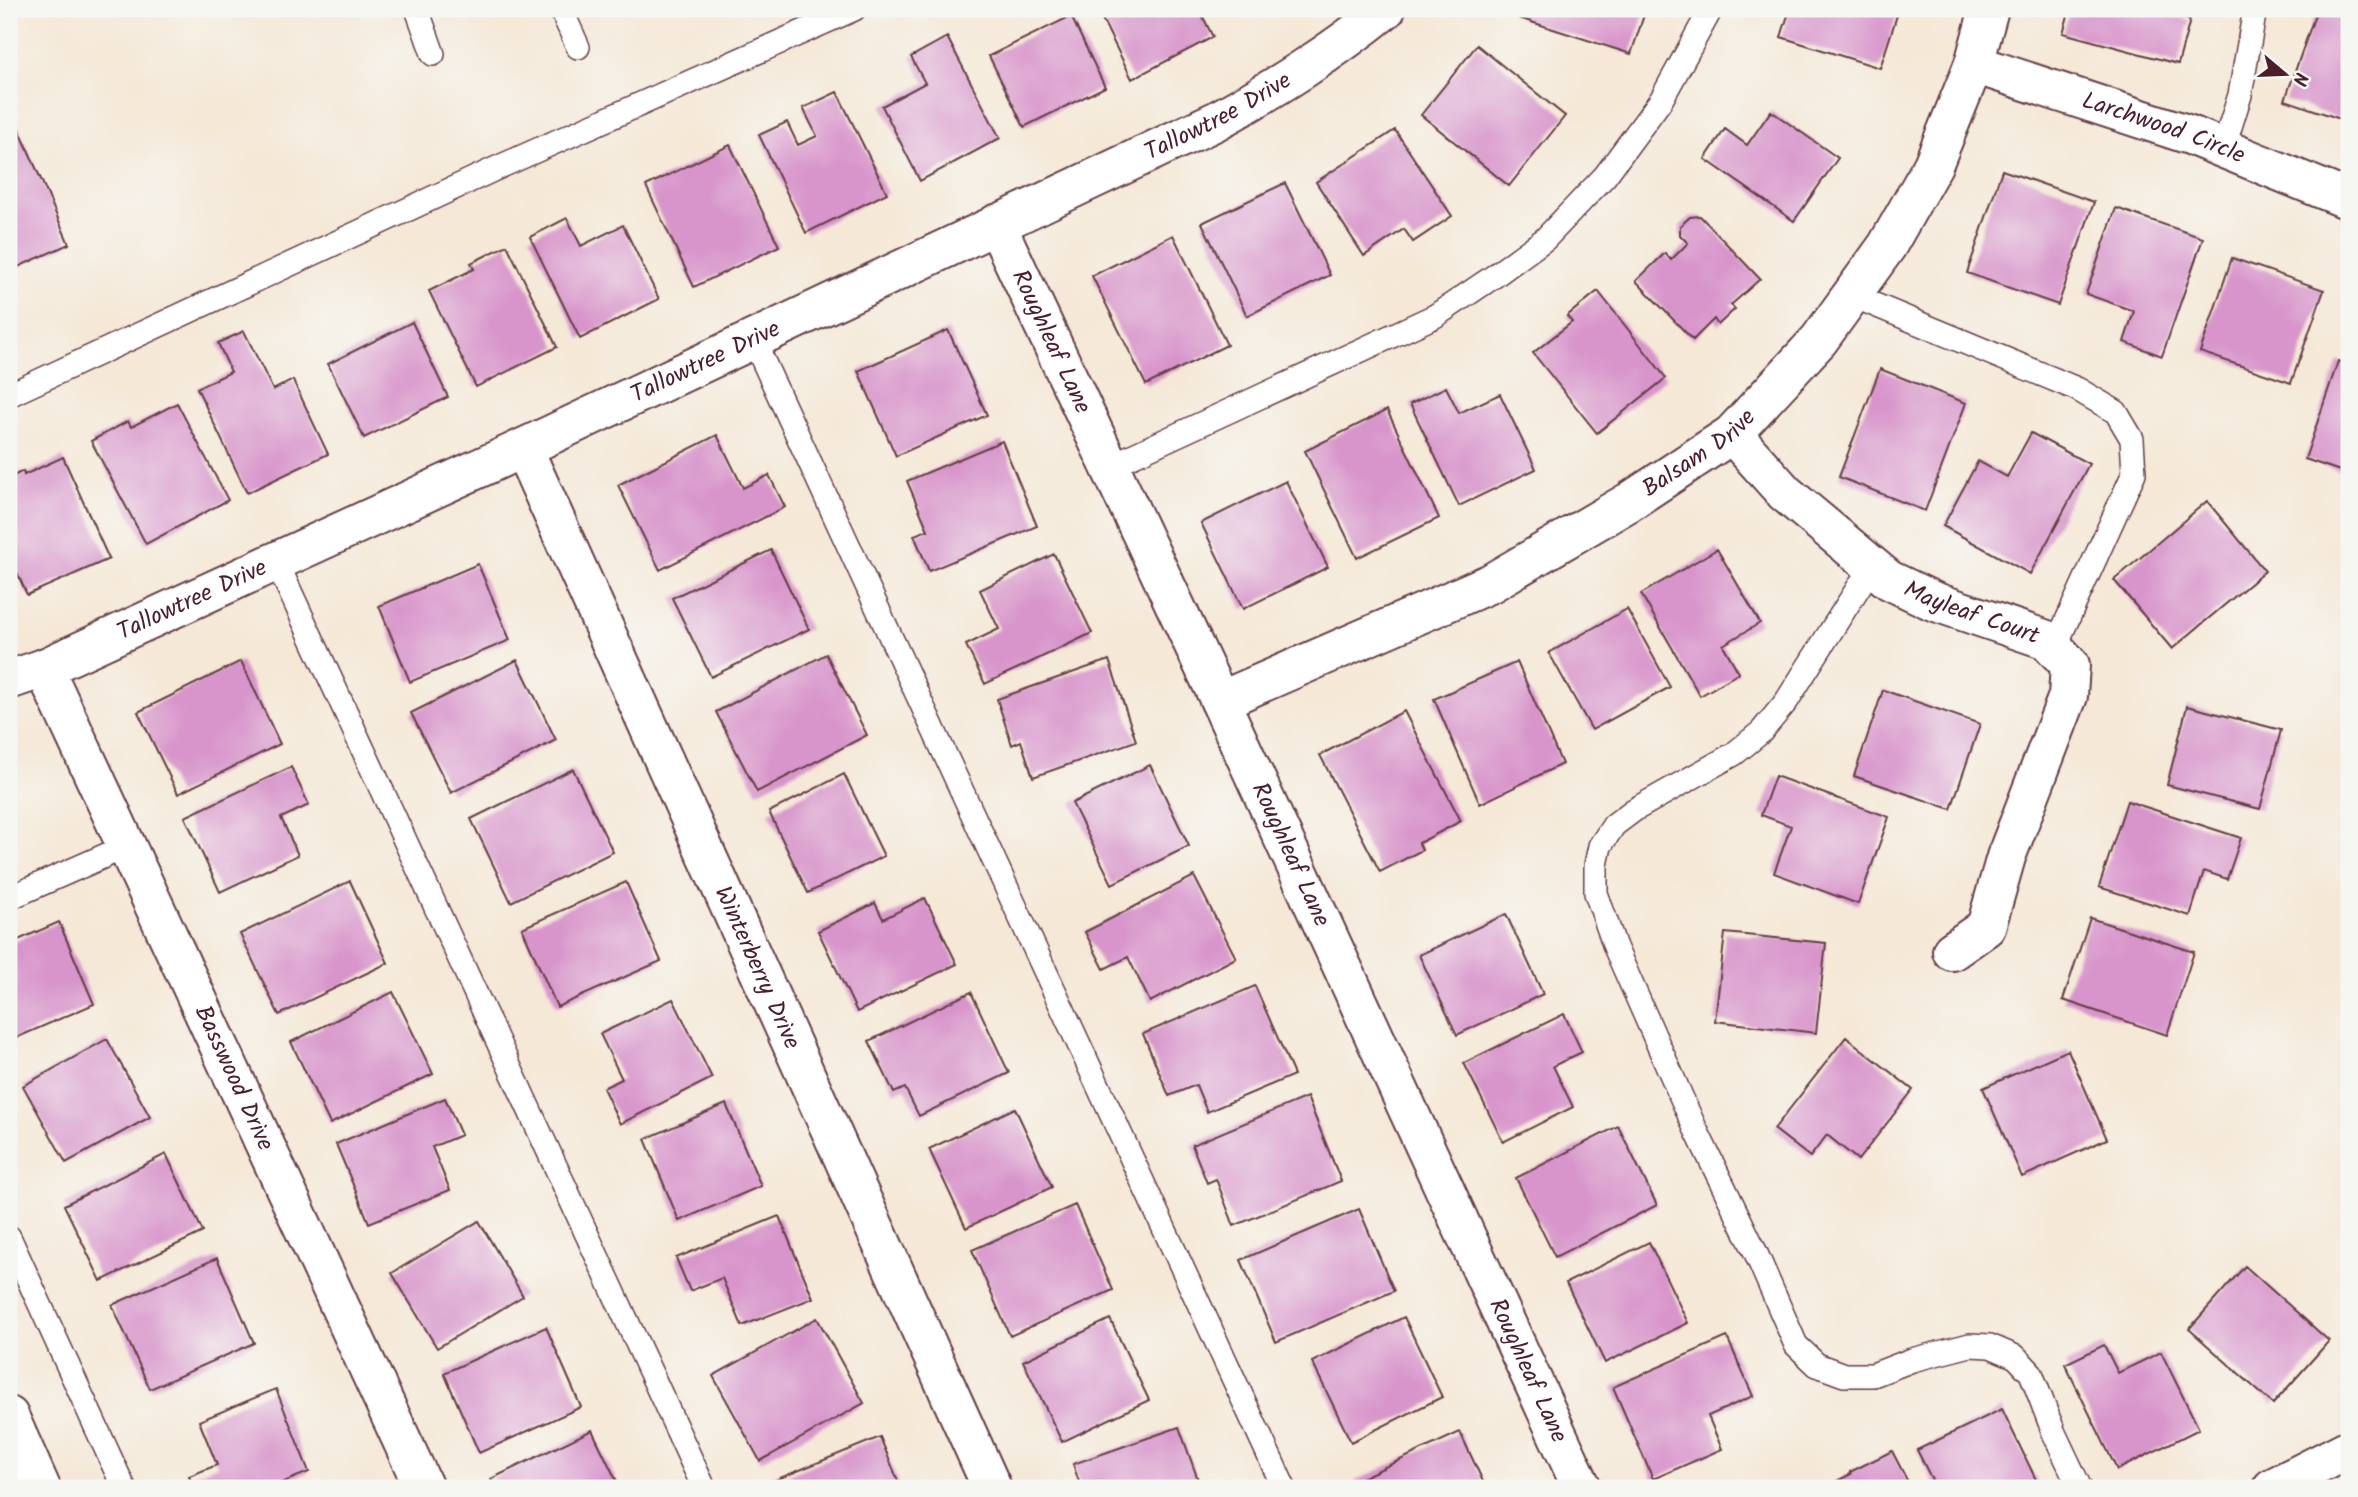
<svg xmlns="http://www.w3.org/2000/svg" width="2358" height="1497" viewBox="0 0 2358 1497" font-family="Kalam,sans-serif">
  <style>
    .building { fill: #d895cb }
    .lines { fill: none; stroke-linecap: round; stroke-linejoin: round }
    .lane-casing { stroke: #643d45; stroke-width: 26 }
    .street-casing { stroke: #643d45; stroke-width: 42 }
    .secondary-casing { stroke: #643d45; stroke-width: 42 }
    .lane { stroke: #fff; stroke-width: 23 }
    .street { stroke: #fff; stroke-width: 38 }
    .secondary { stroke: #fff; stroke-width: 38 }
    .labels { text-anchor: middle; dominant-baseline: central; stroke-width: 7; stroke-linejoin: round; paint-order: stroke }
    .street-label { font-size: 24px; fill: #4a1f2b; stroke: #f6f6f2 }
  </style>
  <rect width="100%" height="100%" fill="#f6f6f2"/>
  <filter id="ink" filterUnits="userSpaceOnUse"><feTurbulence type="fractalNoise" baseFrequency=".0143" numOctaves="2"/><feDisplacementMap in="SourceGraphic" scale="14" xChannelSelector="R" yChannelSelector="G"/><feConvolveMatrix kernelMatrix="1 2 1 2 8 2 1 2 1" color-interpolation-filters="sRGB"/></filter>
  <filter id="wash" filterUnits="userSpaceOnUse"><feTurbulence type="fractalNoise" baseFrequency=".00686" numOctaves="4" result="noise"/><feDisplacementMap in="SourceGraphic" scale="28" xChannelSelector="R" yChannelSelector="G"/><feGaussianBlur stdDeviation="1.57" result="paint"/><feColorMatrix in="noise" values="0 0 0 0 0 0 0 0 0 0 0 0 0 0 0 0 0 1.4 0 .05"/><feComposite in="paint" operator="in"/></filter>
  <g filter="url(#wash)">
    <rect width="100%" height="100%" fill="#f5e8d7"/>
    <g id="blocks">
      <path class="building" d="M 1097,9 L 1199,9 L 1213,37 L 1132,79 Z
        M 1522,9 L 1646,9 L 1631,54 L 1519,18 Z
        M 1790,9 L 1899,9 L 1880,68 L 1781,37 Z
        M 2070,9 L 2168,9 L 2166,14 L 2190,20 L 2178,64 L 2063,33 Z
        M 2317,9 L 2349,9 L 2349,122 L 2285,100 Z
        M 1071,16 L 1105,87 L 1024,127 L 989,56 Z
        M 947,37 L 1000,138 L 920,181 L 882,106 L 925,83 L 911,57 Z
        M 1477,45 L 1565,116 L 1509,186 L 1421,115 Z
        M 837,92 L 887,193 L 806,233 L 759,135 L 787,122 L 798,145 L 817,136 L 803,108 Z
        M 1771,111 L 1838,158 L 1794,221 L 1705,159 L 1725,129 L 1747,145 Z
        M 13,115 L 69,244 L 9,271 L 9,117 Z
        M 1395,130 L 1452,216 L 1413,242 L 1404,229 L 1364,256 L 1316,182 Z
        M 730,145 L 779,246 L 694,287 L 646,186 Z
        M 2002,170 L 2094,202 L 2058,305 L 1967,273 Z
        M 1285,183 L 1330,275 L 1247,316 L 1202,223 Z
        M 2116,208 L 2203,238 L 2162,356 L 2124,342 L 2134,311 L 2086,294 Z
        M 1700,216 L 1760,279 L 1731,305 L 1735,309 L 1718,325 L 1714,319 L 1693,340 L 1636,281 L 1665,253 L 1671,260 L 1688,243 L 1680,235 L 1680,226 L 1690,217 Z
        M 567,218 L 581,246 L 623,225 L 659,299 L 580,339 L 530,237 Z
        M 1173,235 L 1227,345 L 1146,385 L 1092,276 Z
        M 507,245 L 557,347 L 476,387 L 429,291 L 474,269 L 471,263 Z
        M 2232,258 L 2324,290 L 2291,383 L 2200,352 Z
        M 1598,291 L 1666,378 L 1597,433 L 1533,353 L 1572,322 L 1567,316 Z
        M 412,322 L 448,397 L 364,438 L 328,364 Z
        M 948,330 L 987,415 L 896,456 L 858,371 Z
        M 244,331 L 273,390 L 293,380 L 328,454 L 247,493 L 197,388 L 231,372 L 218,343 Z
        M 2338,361 L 2349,365 L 2349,474 L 2305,459 Z
        M 1880,369 L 1966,403 L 1925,511 L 1839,477 Z
        M 1446,387 L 1459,413 L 1500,394 L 1536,469 L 1459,506 L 1410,404 Z
        M 177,403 L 228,500 L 146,544 L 91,441 L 128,421 L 131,427 Z
        M 1387,410 L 1439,518 L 1357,558 L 1305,451 Z
        M 2031,433 L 2089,464 L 2030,574 L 1943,526 L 1978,461 L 2007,477 Z
        M 717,435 L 743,488 L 769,475 L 785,507 L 660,570 L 618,485 Z
        M 1002,441 L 1037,526 L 929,571 L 914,535 L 928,530 L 907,481 Z
        M 63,457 L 109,559 L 27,595 L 9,554 L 9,478 L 23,471 L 24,475 Z
        M 1286,481 L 1328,567 L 1243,609 L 1201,523 Z
        M 2207,501 L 2265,571 L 2172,649 L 2114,580 Z
        M 1717,549 L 1760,623 L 1723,645 L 1739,673 L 1700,696 L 1641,594 Z
        M 771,550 L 809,629 L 711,677 L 672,598 Z
        M 1054,554 L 1092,633 L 985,684 L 966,645 L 999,629 L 980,590 Z
        M 478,564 L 510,640 L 410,682 L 379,606 Z
        M 1627,609 L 1670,687 L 1592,730 L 1549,653 Z
        M 826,654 L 867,735 L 757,792 L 716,712 Z
        M 517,660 L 556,740 L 451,793 L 411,713 Z
        M 1109,660 L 1136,741 L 1033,777 L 1021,741 L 1012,745 L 997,699 Z
        M 241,661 L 280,744 L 178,794 L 138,712 Z
        M 1517,662 L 1562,764 L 1480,804 L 1434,699 Z
        M 1883,690 L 1980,724 L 1951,809 L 1854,776 Z
        M 2187,706 L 2281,730 L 2260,809 L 2167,785 Z
        M 1404,711 L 1461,821 L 1419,843 L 1422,850 L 1380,872 L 1320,755 Z
        M 1150,765 L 1189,846 L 1112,884 L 1072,803 Z
        M 291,767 L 309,805 L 281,818 L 298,855 L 220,892 L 185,817 Z
        M 573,769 L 613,852 L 511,902 L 471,819 Z
        M 844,774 L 884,856 L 808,893 L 769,812 Z
        M 1775,776 L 1889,817 L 1858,904 L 1774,873 L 1791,826 L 1761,815 Z
        M 2127,801 L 2241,838 L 2227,879 L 2204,871 L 2190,916 L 2099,887 Z
        M 1194,876 L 1236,958 L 1150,1002 L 1128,957 L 1104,969 L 1085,932 Z
        M 350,881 L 388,963 L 279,1015 L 240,934 Z
        M 626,882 L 661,961 L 557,1007 L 522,928 Z
        M 925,898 L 957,964 L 857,1012 L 818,931 L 875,903 L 883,919 Z
        M 1506,914 L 1543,994 L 1457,1035 L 1419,955 Z
        M 2090,918 L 2194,952 L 2167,1035 L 2063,1000 Z
        M 59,922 L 94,1004 L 9,1041 L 9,944 Z
        M 1725,933 L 1826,943 L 1816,1033 L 1715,1021 Z
        M 1255,986 L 1294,1075 L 1207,1112 L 1196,1085 L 1169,1096 L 1143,1034 Z
        M 393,992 L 433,1074 L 330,1124 L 291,1042 Z
        M 971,992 L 1009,1073 L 919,1116 L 905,1088 L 894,1093 L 869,1041 Z
        M 673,999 L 712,1078 L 620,1124 L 603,1088 L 622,1079 L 600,1034 Z
        M 1564,1014 L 1582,1052 L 1553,1066 L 1573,1107 L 1503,1142 L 1464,1063 Z
        M 1846,1037 L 1913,1090 L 1858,1160 L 1827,1135 L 1810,1157 L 1774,1129 Z
        M 107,1039 L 150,1117 L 66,1163 L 23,1086 Z
        M 2068,1050 L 2107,1139 L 2022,1177 L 1983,1088 Z
        M 1307,1097 L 1341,1181 L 1234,1226 L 1216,1179 L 1207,1183 L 1192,1145 Z
        M 445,1098 L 461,1135 L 432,1147 L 450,1190 L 369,1223 L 336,1144 Z
        M 726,1104 L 761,1186 L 679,1221 L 645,1139 Z
        M 1015,1108 L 1052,1187 L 966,1228 L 929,1149 Z
        M 1618,1126 L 1657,1205 L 1555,1257 L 1516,1178 Z
        M 166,1154 L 203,1232 L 101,1281 L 64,1205 Z
        M 1075,1205 L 1113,1290 L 1010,1336 L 972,1250 Z
        M 1359,1209 L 1394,1291 L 1276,1342 L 1241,1260 Z
        M 779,1216 L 813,1298 L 742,1326 L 722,1278 L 690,1291 L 676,1258 Z
        M 479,1221 L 523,1296 L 437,1348 L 392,1273 Z
        M 1649,1242 L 1688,1323 L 1605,1363 L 1566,1283 Z
        M 217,1258 L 254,1343 L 150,1389 L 112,1305 Z
        M 2245,1266 L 2329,1341 L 2273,1404 L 2189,1329 Z
        M 1404,1317 L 1442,1397 L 1351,1442 L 1312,1362 Z
        M 817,1318 L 864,1403 L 760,1461 L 713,1376 Z
        M 1110,1319 L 1149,1400 L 1062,1442 L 1023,1361 Z
        M 546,1327 L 581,1407 L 479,1453 L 444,1373 Z
        M 1727,1337 L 1753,1396 L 1708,1416 L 1722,1449 L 1653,1479 L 1613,1387 Z
        M 2104,1345 L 2118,1373 L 2161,1352 L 2199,1429 L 2117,1470 L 2065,1364 Z
        M 276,1389 L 309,1472 L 269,1488 L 193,1488 L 189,1476 L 217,1465 L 199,1421 Z
        M 2002,1409 L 2040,1488 L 1936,1488 L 1917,1450 Z
        M 1179,1427 L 1201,1488 L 1081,1488 L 1073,1464 Z
        M 592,1430 L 620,1488 L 496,1488 L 491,1479 Z
        M 1460,1432 L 1486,1488 L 1359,1488 L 1355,1481 Z
        M 880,1437 L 901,1488 L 756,1488 Z
        M 1892,1451 L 1911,1488 L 1823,1488 L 1851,1474 L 1850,1472 Z"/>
    </g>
  </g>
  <g filter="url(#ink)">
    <use href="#blocks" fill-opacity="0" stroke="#643d45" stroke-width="2"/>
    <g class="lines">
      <defs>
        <path id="lane" d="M 417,9 L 433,54
          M 561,9 L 578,47
          M 2223,149 L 2240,95 L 2255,9
          M 1851,295 L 2077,389 L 2116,412 L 2132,439 L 2134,473 L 2054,649
          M 753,339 L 1284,1488
          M 9,395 L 497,168 L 854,9
          M 1110,466 L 1435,316 L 1493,277 L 1545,239 L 1605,176 L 1661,100 L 1711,9
          M 276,561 L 704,1488
          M 1872,566 L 1786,702 L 1761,732 L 1734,754 L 1634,810 L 1614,825 L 1600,846 L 1596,865 L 1596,893 L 1615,947 L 1695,1128 L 1755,1251 L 1796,1345 L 1817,1365 L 1844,1375 L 1873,1375 L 1912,1360 L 1970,1345 L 1990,1346 L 2016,1357 L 2031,1373 L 2054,1433 L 2080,1488
          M 9,898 L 127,846
          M 9,1237 L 124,1488"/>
        <g id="street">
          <path id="s1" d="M 1974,64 L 2190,135 L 2349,200"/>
          <path id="s2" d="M 996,224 L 1220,701 L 1582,1488"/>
          <path id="s3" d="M 1732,434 L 1785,493 L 1889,580 L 1933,601 L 2047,640 L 2070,665 L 2068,696 L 2006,857 L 1986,927 L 1952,951"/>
          <path id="s4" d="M 523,448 L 992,1488"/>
          <path id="s5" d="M 44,668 L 424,1488"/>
          <path id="s6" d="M 9,680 L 44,668 L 523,448 L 1216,121 C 1279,86 1330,54 1386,9"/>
          <path id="s7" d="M 1220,701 L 1491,583 L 1629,502 L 1732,434 L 1819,340 L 1887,246 L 1933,165 L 1974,64 L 1989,9"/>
          <path d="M 2272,1488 L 2349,1449"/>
        </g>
        <path id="secondary" d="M 9,1416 L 41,1488"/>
      </defs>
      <use href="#lane" class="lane-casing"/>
      <use href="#street" class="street-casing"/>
      <use href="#secondary" class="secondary-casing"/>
      <use href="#lane" class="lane"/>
      <use href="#street" class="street"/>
      <use href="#secondary" class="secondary"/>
    </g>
  </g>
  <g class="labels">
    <g class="street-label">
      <text stroke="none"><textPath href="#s6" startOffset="1334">Tallowtree Drive</textPath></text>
      <text stroke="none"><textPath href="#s1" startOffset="200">Larchwood Circle</textPath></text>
      <text stroke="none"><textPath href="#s2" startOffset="130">Roughleaf Lane</textPath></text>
      <text stroke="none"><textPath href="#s6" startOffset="766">Tallowtree Drive</textPath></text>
      <text stroke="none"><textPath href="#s7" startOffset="541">Balsam Drive</textPath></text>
      <text stroke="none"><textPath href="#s6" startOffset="200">Tallowtree Drive</textPath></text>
      <text stroke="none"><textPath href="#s3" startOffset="304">Mayleaf Court</textPath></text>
      <text stroke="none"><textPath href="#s2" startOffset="696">Roughleaf Lane</textPath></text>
      <text stroke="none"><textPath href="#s4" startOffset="570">Winterberry Drive</textPath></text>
      <text stroke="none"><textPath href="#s5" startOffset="452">Basswood Drive</textPath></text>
      <text stroke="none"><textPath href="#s2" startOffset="1264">Roughleaf Lane</textPath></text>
    </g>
  </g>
  <rect width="2358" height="1497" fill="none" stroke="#f6f6f2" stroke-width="35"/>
  <g transform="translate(2285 74) rotate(109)" stroke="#f6f6f2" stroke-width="5" paint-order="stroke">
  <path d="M0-5L12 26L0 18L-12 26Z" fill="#4a1f2b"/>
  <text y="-10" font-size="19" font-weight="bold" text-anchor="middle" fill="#4a1f2b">N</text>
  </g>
</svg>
